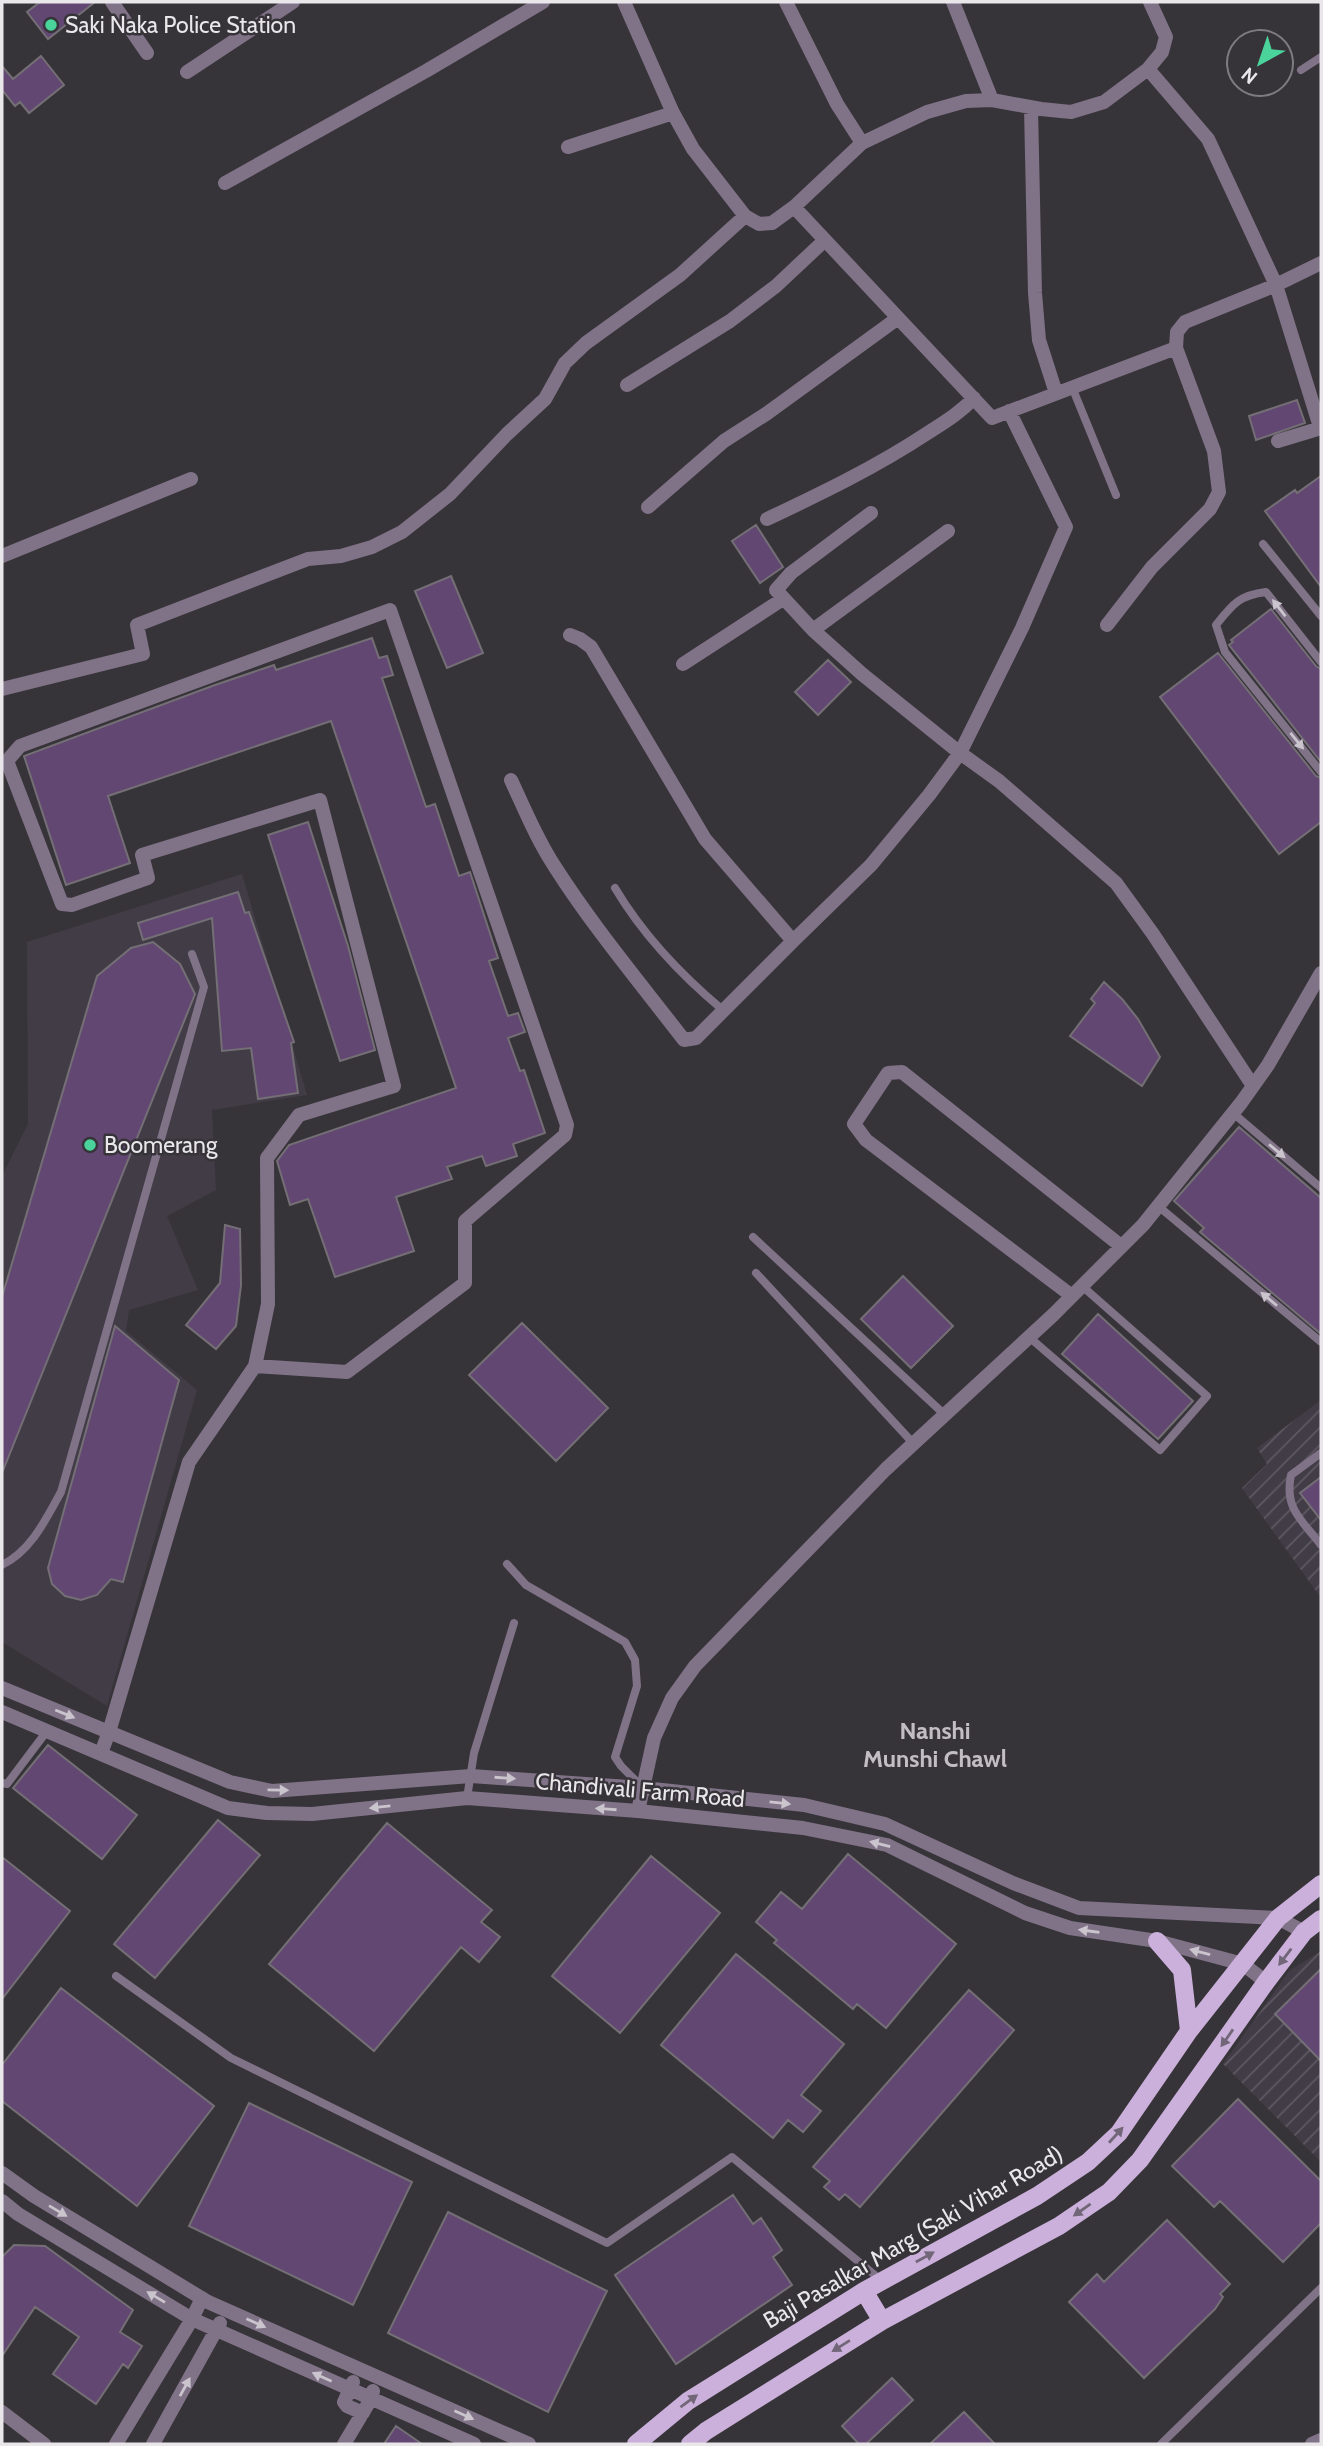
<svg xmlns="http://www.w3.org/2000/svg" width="1323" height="2446" viewBox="0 0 1323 2446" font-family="Cabin,sans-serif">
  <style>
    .built { fill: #423c47 }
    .industrial { fill: url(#industrial-furrows) }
    .building { fill: #624772; stroke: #736f75; stroke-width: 2 }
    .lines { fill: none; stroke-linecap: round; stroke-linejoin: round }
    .service { stroke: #807388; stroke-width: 8 }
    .minor { stroke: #807388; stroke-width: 14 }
    .tertiary { stroke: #807388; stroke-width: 14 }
    .primary { stroke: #cab0da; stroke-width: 18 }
    .oneway { fill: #cac4cd }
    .oneway2 { fill: #726679 }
    .poi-dot { fill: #4ad49c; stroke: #373439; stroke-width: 2.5 }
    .labels { text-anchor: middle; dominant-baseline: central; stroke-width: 5; stroke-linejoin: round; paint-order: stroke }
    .poi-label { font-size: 23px; fill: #e9e7ea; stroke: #373439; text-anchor: start }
    .street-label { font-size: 23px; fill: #e9e7ea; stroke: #373439 }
    .neighbourhood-label { font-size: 24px; font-weight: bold; fill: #c2bec4; stroke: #373439 }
  </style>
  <defs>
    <pattern id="industrial-furrows" width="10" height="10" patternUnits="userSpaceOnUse" patternTransform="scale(1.75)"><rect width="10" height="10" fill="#423c47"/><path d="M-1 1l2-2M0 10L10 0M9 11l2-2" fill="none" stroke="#5d5862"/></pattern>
  </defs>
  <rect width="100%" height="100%" fill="#373439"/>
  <path class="built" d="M 242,874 L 307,1095 L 212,1110 L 216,1190 L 167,1216 L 198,1290 L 129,1310 L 126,1331 L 197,1390 L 107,1706 L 2,1642 L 2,1176 L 28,1124 L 27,942 Z"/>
  <path class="industrial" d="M 1321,1400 L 1321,1598 L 1242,1488 L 1267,1464 L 1257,1448 Z
    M 1321,1951 L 1321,2162 L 1223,2064 L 1289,1971 Z"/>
  <path class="building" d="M 40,2 L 95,2 L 48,39 L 27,12 Z
    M 41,56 L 64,85 L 29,113 L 20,102 L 15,106 L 2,90 L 2,66 L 13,79 Z
    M 1297,400 L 1305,423 L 1256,440 L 1249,416 Z
    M 1321,476 L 1321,587 L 1265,511 L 1295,490 L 1297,493 Z
    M 756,525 L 783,567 L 760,583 L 732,541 Z
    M 451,576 L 483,653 L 447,668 L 415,591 Z
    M 1271,609 L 1316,666 L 1321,669 L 1321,762 L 1229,645 L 1233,642 L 1231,640 Z
    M 372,638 L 379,658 L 387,656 L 393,675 L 382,678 L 426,807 L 435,804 L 459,876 L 470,872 L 498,958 L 489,961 L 508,1016 L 518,1013 L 525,1032 L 508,1038 L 520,1071 L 524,1070 L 545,1133 L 513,1144 L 517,1156 L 486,1166 L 482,1156 L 447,1167 L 452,1179 L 396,1197 L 414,1251 L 335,1277 L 308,1199 L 290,1205 L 277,1161 L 289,1145 L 456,1088 L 331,721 L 108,796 L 130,863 L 66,885 L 24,756 L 215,685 L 274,665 L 276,670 Z
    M 1218,653 L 1316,776 L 1321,778 L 1321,822 L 1279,854 L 1160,697 Z
    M 828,660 L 851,682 L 818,715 L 795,692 Z
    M 308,822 L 348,946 L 375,1050 L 340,1061 L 268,835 Z
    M 238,892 L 245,913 L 249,912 L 294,1042 L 291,1043 L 298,1093 L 258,1099 L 251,1048 L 222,1051 L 212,918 L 143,940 L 138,923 Z
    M 153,942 L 180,964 L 195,994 L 2,1473 L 2,1297 L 97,976 L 131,948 Z
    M 1104,982 L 1122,999 L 1138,1019 L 1160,1057 L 1142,1086 L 1070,1036 L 1095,1003 L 1091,999 Z
    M 1239,1127 L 1321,1198 L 1321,1334 L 1200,1232 L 1204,1228 L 1174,1201 Z
    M 225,1225 L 240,1229 L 241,1285 L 236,1326 L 216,1349 L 186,1325 L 220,1283 Z
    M 903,1276 L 953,1326 L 911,1368 L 861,1319 Z
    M 1098,1314 L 1193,1401 L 1158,1439 L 1062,1354 Z
    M 522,1323 L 608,1408 L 556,1461 L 469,1375 Z
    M 115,1326 L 179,1380 L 123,1582 L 111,1579 L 97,1595 L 81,1600 L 65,1596 L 52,1584 L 48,1568 Z
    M 1321,1477 L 1321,1520 L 1300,1493 Z
    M 48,1745 L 137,1815 L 102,1859 L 13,1788 Z
    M 218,1820 L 260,1855 L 155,1978 L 114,1944 Z
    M 387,1823 L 492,1910 L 481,1922 L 500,1937 L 479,1962 L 461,1947 L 374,2051 L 269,1964 Z
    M 848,1854 L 956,1944 L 886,2028 L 857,2004 L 853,2009 L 774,1943 L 777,1940 L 756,1922 L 781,1892 L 802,1909 Z
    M 651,1856 L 720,1913 L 620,2033 L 552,1976 Z
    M 2,1857 L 70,1911 L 2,1999 Z
    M 736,1954 L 844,2044 L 801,2095 L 821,2111 L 803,2132 L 788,2120 L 773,2138 L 661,2045 Z
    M 1321,1969 L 1321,2061 L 1275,2014 Z
    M 61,1988 L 214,2106 L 137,2206 L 2,2101 L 2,2065 Z
    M 969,1990 L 1014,2030 L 860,2207 L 845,2194 L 839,2200 L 824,2187 L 830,2181 L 813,2167 Z
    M 1238,2099 L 1321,2181 L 1321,2223 L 1283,2262 L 1220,2201 L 1214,2207 L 1172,2166 Z
    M 249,2103 L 412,2182 L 353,2305 L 189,2226 Z
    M 733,2195 L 753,2224 L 761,2218 L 782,2250 L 773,2257 L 792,2285 L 676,2364 L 615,2275 Z
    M 448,2212 L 607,2291 L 548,2412 L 388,2333 Z
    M 1167,2220 L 1230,2284 L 1220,2294 L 1223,2297 L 1215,2309 L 1144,2378 L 1069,2302 L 1097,2274 L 1104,2282 Z
    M 14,2245 L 45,2246 L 133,2310 L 120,2332 L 142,2346 L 128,2368 L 123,2364 L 96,2404 L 53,2374 L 79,2337 L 35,2307 L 2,2356 L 2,2257 Z
    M 892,2378 L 913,2400 L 866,2444 L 859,2444 L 842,2426 Z
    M 964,2412 L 995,2444 L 930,2444 Z
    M 396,2426 L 422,2444 L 384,2444 Z"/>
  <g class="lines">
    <path class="service" d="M 1301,70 L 1321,57
      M 1072,387 L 1116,495
      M 1263,544 L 1321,616
      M 1321,662 L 1266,592 C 1239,595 1232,605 1216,625 L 1225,652 L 1321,772
      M 615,888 C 643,935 682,976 724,1011
      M 1233,1113 L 1321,1188
      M 1158,1206 L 1321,1342
      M 753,1237 L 944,1414
      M 756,1273 L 913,1443
      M 1029,1337 L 1160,1450 L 1207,1396 L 1082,1286
      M 1321,1453 L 1291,1475 C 1284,1509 1302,1520 1321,1545
      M 507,1564 L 526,1585 L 625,1642 L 635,1660 L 637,1686 L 615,1757 L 621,1766 L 641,1786
      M 2,1565 C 31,1551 46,1519 61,1492 L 204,987 L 192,954
      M 2,1783 L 7,1784 L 47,1731
      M 467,1798 L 474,1753 L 514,1623
      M 116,1976 L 231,2058 L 607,2243 L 732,2157 L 882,2281
      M 1161,2444 L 1321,2288"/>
    <path class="minor" d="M 112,2 L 147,53
      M 624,2 L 673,113 L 693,149 L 745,216 L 759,224 L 772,223 L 794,207 L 862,143 L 927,112 L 966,101 L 992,100 L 1041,109 L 1071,112 L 1104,102 L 1148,69 L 1162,52 L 1166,37 L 1150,2
      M 786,2 L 837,104 L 862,143
      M 953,2 L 992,100
      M 1148,69 L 1208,139 L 1276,285 L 1320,427
      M 187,72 L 293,2
      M 1031,108 L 1035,293 L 1039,340 L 1056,393
      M 568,147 L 673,113
      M 225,183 L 426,71 L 543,2
      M 794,207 L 992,418 L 1176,348 L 1177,332 L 1185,322 L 1276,285 L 1321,263
      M 627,385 L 730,321 L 776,286 L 825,240
      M 1278,441 L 1321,428
      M 648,507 L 724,441 L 766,414 L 898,318
      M 871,513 L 791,573 L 776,590 L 813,630 L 862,674 L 960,753 L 999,781 L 1116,883 L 1153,934 L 1253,1086
      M 767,519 C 822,493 876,467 926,434 C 943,423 960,413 974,398
      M 2,556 L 191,479
      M 1107,625 L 1152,567 L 1210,509 L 1219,492 L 1214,451 L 1176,348
      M 813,630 L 948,531
      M 570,635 L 580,639 L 591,647 L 705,839 L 793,941 L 871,865 L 929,795 L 960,753 L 1022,628 L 1066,527 L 1009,411
      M 683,664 L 783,599
      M 2,689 L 143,654 L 137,625 L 308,559 L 341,556 L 372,547 L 402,532 L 450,494 L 507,434 L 545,399 L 565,363 L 586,343 L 680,275 L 745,216
      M 511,780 C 525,810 537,840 555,867 C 594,928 641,984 684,1040 L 696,1038 L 793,941
      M 1072,1296 L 866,1140 L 854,1124 L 888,1073 L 902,1072 L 1121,1246
      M 101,1753 L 109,1732 L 189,1462 L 255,1366 L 268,1304 L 267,1158 L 299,1115 L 394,1086 L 320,800 L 142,855 L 148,878 L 72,905 L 62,904 L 7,761 L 20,746 L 390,610 L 567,1125 L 565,1135 L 465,1221 L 465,1283 L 347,1372 L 255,1366
      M 638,1811 L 654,1738 L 672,1698 L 695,1666 L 886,1469 L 1053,1315 L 1143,1225 L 1241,1103 L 1268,1065 L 1321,973
      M 2,2173 L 34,2196 L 208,2302 L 529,2444
      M 2,2201 L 18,2214 L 192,2319 L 474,2444
      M 353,2382 L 344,2402 L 347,2406 L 363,2413
      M 2,2412 L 44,2444
      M 116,2444 L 192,2319 L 202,2298
      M 153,2444 L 220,2323
      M 344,2444 L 371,2399 L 373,2391"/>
    <path class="tertiary" d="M 2,1688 L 230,1782 L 272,1791 L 471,1776 L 643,1788 L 804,1805 L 885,1824 L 1013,1883 L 1079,1908 L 1278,1918 L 1304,1932
      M 2,1712 L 228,1808 L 267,1813 L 312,1814 L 467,1798 L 638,1811 L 803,1828 L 887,1845 L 1025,1913 L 1070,1928 L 1157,1941 L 1243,1964 L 1266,1982
      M 1312,2444 L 1321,2440"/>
    <path class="primary" d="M 1157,1941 L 1182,1970 L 1189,2031
      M 864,2291 L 882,2321
      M 636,2444 L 688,2401 L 864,2291 L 1037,2196 L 1088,2162 L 1119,2133 L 1189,2031 L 1278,1918 L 1321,1884
      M 690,2444 L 706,2431 L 882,2321 L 1059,2226 L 1109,2192 L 1140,2160 L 1266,1982 L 1304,1932 L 1321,1919"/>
  </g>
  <defs><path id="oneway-solid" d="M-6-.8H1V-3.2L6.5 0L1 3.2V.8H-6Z" transform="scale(1.75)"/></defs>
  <g class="oneway">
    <use href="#oneway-solid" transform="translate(1279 608) rotate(-128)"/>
    <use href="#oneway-solid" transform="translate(1297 741) rotate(51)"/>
    <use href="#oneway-solid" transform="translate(1277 1151) rotate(40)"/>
    <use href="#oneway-solid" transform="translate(1269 1299) rotate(-140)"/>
    <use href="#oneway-solid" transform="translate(65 1714) rotate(22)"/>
    <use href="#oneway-solid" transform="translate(505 1778) rotate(4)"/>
    <use href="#oneway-solid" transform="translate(278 1790) rotate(1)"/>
    <use href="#oneway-solid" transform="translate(780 1803) rotate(6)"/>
    <use href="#oneway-solid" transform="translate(380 1807) rotate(174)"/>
    <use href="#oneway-solid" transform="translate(606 1809) rotate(-176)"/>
    <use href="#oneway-solid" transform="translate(880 1844) rotate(-166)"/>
    <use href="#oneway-solid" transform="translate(1089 1931) rotate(-172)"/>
    <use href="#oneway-solid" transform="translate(1200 1952) rotate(-165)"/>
    <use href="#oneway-solid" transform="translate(58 2211) rotate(31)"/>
    <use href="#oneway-solid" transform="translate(156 2297) rotate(-149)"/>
    <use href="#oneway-solid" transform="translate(256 2323) rotate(24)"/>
    <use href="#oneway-solid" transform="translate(322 2377) rotate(-156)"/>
    <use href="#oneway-solid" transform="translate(185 2387) rotate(-61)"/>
    <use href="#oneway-solid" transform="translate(464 2415) rotate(24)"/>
  </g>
  <g class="oneway2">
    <use href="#oneway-solid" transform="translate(1285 1957) rotate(127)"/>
    <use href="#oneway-solid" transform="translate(1227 2038) rotate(125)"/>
    <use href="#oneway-solid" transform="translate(1116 2135) rotate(-48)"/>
    <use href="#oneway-solid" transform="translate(1082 2210) rotate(145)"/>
    <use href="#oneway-solid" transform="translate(925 2257) rotate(-29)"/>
    <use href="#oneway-solid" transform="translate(841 2346) rotate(148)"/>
    <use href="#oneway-solid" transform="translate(689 2401) rotate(-36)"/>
  </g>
  <g class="poi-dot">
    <circle cx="51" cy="25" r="7"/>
    <circle cx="90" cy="1145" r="7"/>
  </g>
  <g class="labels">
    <g class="poi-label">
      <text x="65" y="25">Saki Naka Police Station</text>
      <text x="104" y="1145">Boomerang</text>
    </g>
    <g class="street-label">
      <text transform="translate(640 1790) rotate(5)">Chandivali Farm Road</text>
      <text transform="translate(913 2237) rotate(-30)">Baji Pasalkar Marg (Saki Vihar Road)</text>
    </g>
    <g class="neighbourhood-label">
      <text x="935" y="1730">Nanshi<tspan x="935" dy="28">Munshi Chawl</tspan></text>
    </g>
  </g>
  <rect width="1323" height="2446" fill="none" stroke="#e9e7ea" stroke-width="7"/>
  <g transform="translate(1260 63) rotate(220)"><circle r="33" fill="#373439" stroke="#7e7c80" stroke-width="2"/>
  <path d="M0-5L12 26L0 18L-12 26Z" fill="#4ad49c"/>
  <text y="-10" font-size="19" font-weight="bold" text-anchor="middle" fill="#e9e7ea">N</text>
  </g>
</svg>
